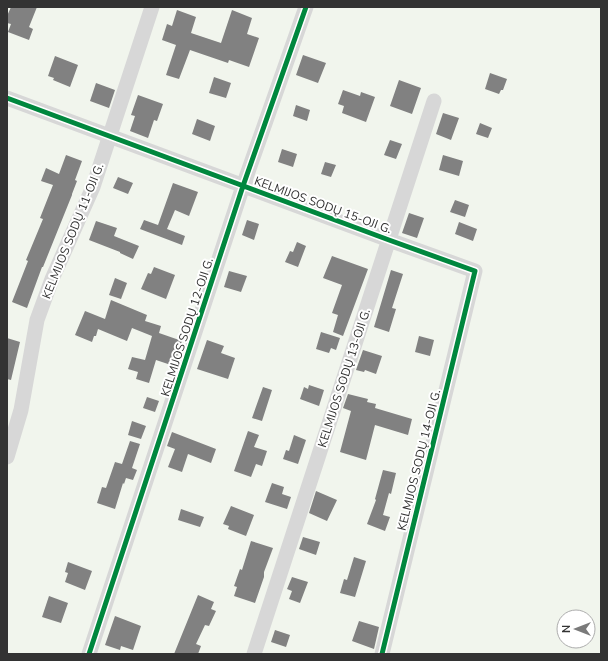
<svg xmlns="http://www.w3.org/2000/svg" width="608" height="661" viewBox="0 0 608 661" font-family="'Nunito Sans',sans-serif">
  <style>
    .green { fill: #f1f5ed; fill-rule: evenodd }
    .building { fill: #818181 }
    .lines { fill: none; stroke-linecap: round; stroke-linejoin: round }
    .minor { stroke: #d7d7d7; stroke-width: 15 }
    .cycleway-casing { stroke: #fff; stroke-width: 8 }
    .cycleway { stroke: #00873e; stroke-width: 5 }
    .labels { text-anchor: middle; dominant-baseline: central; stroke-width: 4; stroke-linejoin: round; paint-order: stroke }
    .street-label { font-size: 12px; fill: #333; stroke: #fff }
  </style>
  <rect width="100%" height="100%" fill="#fff"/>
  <path class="green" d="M 7,7 L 601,7 L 601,654 L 7,654 ZM 564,617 L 588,617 L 588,641 L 564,641 Z"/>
  <path class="building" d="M 11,7 L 37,7 L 29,27 L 33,29 L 29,40 L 8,32 L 11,24 L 7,23 L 7,16 Z
    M 177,10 L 196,17 L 191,33 L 221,43 L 232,10 L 252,18 L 247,34 L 259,38 L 249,67 L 229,60 L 228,63 L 190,50 L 179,79 L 166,75 L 176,45 L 162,40 L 167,24 L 172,26 Z
    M 303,55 L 326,63 L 318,83 L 296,75 Z
    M 55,56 L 78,65 L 70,87 L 53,80 L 54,78 L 48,76 Z
    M 490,73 L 507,79 L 503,90 L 501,90 L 499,94 L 485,89 Z
    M 214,77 L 231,83 L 226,98 L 209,93 Z
    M 399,80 L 421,88 L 412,114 L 390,106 Z
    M 96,83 L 115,90 L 109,108 L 90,101 Z
    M 343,90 L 360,96 L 361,92 L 375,97 L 366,122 L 342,113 L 344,106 L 338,104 Z
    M 138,95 L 163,104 L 157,121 L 154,120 L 148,138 L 130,131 L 135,116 L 131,115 Z
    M 296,105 L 310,110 L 307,121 L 293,116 Z
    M 443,113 L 459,118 L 451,140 L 436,134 Z
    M 197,119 L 215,126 L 210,141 L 192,134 Z
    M 480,123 L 492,128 L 488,138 L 476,134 Z
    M 390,140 L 402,144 L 396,159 L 384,155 Z
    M 282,149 L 297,154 L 293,167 L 278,162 Z
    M 66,155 L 82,161 L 75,180 L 77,181 L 72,194 L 72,195 L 43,267 L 42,267 L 27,308 L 12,302 L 28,261 L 26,260 L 43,219 L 40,218 L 53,185 L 41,181 L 46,168 L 59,174 Z
    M 443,155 L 463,161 L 459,176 L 439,170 Z
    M 325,162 L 336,165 L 331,177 L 321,174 Z
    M 118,177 L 133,183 L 128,194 L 113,188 Z
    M 173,183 L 198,192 L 189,216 L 175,210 L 167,229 L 185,236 L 182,245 L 140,229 L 144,220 L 158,225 Z
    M 455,200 L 469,205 L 465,217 L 450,212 Z
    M 409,213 L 424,218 L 417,238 L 402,233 Z
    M 247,220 L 259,224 L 254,240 L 242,235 Z
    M 96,221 L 117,228 L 114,236 L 139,246 L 133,259 L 120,253 L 120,252 L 89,240 Z
    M 459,222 L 477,229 L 473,241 L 455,234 Z
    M 297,242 L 306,246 L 298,267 L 285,262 L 290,251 L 293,252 Z
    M 332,256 L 368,269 L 343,336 L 333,332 L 338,315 L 332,313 L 342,285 L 323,278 Z
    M 154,267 L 175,275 L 166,299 L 141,289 L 148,273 L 151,274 Z
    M 391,270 L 403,274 L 392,308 L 396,309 L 389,332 L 374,327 Z
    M 229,271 L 247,276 L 241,292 L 224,287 Z
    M 115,278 L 127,283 L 121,299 L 109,295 Z
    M 111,300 L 147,315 L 145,321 L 161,326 L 159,333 L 182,341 L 174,366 L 156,360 L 149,383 L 136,379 L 138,372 L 128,369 L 132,357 L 145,360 L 152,336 L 132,328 L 127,341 L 98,329 L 96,336 L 94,336 L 92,342 L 75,335 L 85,311 L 105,319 Z
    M 321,332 L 340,338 L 336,350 L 331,348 L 329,353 L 316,349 Z
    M 419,336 L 434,340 L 430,356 L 415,352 Z
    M 7,338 L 20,342 L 11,380 L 7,379 Z
    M 207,340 L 224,346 L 221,353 L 235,358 L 228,379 L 197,369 Z
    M 363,350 L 382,356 L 376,374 L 365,370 L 364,372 L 356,370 Z
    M 309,385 L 324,390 L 319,406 L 300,399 L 304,387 L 308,389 Z
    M 263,387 L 272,390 L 262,421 L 252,418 Z
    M 348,394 L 368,399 L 367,402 L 376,404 L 375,408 L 412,419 L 408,435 L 375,425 L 366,460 L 340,452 L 351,411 L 343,408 Z
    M 147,397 L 159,401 L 155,412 L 143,408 Z
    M 132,421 L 146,426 L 141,439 L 128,435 Z
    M 248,431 L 259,435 L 254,447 L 267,451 L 262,466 L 256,464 L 251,477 L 234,471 Z
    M 172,432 L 216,449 L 211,463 L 188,454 L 182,472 L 168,467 L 175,449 L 167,446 Z
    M 294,435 L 306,440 L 298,464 L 283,459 L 286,450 L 289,451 Z
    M 130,441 L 140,444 L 132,468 L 137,470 L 133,480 L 126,478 L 124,484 L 123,483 L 115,509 L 97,503 L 102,487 L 106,488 L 115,462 L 122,464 Z
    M 383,470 L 396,473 L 391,494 L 389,493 L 383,515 L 390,517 L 385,531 L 367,524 L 376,500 L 375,499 Z
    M 272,483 L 284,487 L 282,494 L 291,497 L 287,509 L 265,502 Z
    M 316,491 L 337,500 L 327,521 L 309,513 Z
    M 231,506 L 254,515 L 246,536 L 228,529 L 229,526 L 223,524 Z
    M 181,509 L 204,517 L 200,527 L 178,520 Z
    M 303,537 L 320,542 L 316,555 L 299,549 Z
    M 251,541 L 273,548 L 264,572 L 264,577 L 255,603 L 234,596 L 237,587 L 234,586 L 240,569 L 242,570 Z
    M 354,557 L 366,561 L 355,597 L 340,593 L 344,579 L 347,580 Z
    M 68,562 L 92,571 L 85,590 L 65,582 L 68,573 L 65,572 Z
    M 292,577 L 308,582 L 300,603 L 289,599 L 292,591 L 287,589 Z
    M 198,595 L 214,602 L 211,609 L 216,611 L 209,626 L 205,625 L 196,644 L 201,646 L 198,654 L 174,654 Z
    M 49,596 L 68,603 L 61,623 L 42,617 Z
    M 115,616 L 141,626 L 133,650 L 121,646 L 120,650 L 105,645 Z
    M 359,621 L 379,627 L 374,649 L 352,641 Z
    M 275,630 L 290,635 L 286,647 L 271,642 Z"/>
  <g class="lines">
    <path class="minor" d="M 7,98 L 389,240 L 475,271 L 382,654
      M 7,457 L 21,410 L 37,320 L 52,279 L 93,187 L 152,7
      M 89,654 L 243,186 L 306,7
      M 254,654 L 434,101"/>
    <defs>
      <path id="cycleway" d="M 7,98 L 389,240 L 475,271 L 382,654
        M 89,654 L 243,186 L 306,7"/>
    </defs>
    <use href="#cycleway" class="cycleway-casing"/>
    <use href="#cycleway" class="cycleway"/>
  </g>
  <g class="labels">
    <g class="street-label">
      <text transform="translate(323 205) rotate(20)">KELMIJOS SODŲ 15-OJI G.</text>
      <text transform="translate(73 231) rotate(-68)">KELMIJOS SODŲ 11-OJI G.</text>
      <text transform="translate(187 327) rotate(-72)">KELMIJOS SODŲ 12-OJI G.</text>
      <text transform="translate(344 378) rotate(-72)">KELMIJOS SODŲ 13-OJI G.</text>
      <text transform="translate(419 460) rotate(-76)">KELMIJOS SODŲ 14-OJI G.</text>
    </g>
  </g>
  <rect width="608" height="661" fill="none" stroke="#333333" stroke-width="16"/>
  <g transform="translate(576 629) rotate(270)"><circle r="19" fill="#ffffff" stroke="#adadad"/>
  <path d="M0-3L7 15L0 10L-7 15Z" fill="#7a7a7a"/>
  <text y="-6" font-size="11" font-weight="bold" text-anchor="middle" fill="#333333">N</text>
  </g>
</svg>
